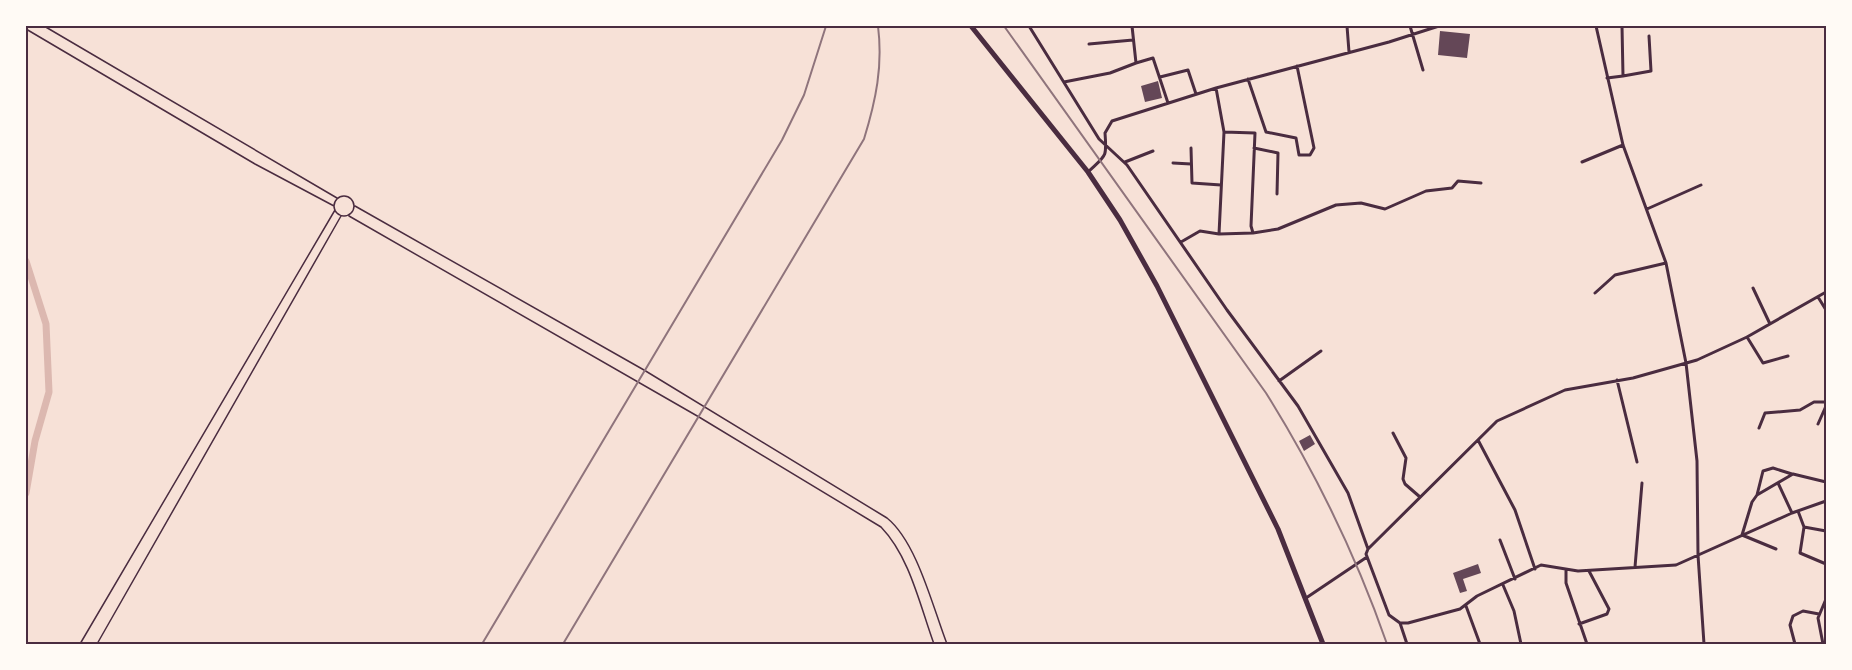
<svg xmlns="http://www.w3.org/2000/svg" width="1852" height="670" viewBox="0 0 1852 670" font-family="'PT Sans Narrow',sans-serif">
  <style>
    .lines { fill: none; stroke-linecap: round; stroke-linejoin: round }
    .canal { stroke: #dcb8b0; stroke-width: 7 }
    .building { fill: #644757 }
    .service { stroke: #4a2c40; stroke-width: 1.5 }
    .minor { stroke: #4a2c40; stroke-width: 3 }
    .trunk { stroke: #4a2c40; stroke-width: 5 }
    .rail { stroke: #8f747c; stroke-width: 2 }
    .neatline { fill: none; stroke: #4a2c40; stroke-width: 2 }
  </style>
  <rect width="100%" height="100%" fill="#f7e1d7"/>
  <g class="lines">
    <path class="canal" d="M 26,261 L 46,324 L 49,392 L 35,441 L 26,493"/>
  </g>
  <path class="building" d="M 1440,31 L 1470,34 L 1467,58 L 1438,55 Z
    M 1158,81 L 1162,98 L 1145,102 L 1141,86 Z
    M 1310,435 L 1315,444 L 1304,451 L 1299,441 Z
    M 1478,564 L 1481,573 L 1463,579 L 1467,591 L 1460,593 L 1453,573 Z"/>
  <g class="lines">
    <path class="service" d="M 44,26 L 337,198
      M 26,29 L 255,164 L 334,206
      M334 206a10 10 0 1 1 20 0a10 10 0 1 1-20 0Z
      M 355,206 L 644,370 L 887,518 C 917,542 933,608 947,644
      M 349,216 L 699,417 L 881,527 C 910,557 920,606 934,644
      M 80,644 L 335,210
      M 97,644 L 341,216"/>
    <path class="minor" d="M 1029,26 L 1099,139 L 1127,165 L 1227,310 L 1298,406 L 1348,493 L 1368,549
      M 1132,26 L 1136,63 L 1153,58 L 1168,103
      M 1347,26 L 1349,52
      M 1410,26 L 1423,70
      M 1596,26 L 1623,145 L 1666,263 L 1686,363 L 1697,461 L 1698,555 L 1704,644
      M 1622,26 L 1623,76 L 1651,71 L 1649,36
      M 1089,44 L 1133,40
      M 1160,77 L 1188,70 L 1196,94
      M 1607,78 L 1623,76
      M 1248,79 L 1266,132 L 1296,138 L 1299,155 L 1310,155 L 1314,148 L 1297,66
      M 1064,82 L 1110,73 L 1136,63
      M 1216,88 L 1224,132 L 1255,133 L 1251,226 L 1253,233 L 1278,229 L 1336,205 L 1361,203 L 1385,209 L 1426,191 L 1452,188 L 1458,181 L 1481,183
      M 1191,148 L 1192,183 L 1221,185
      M 1254,148 L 1278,153 L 1277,194
      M 1125,162 L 1153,151
      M 1582,162 L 1623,145
      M 1173,163 L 1191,164
      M 1088,172 C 1106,155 1107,158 1105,133 L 1112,121 L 1216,88 L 1389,42 L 1439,26
      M 1647,209 L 1701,185
      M 1219,234 L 1224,132
      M 1181,242 L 1200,231 L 1219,234 L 1253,233
      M 1753,288 L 1770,324
      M 1826,292 L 1747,337 L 1697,360 L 1633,378 L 1565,390 L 1497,421 L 1368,549 L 1366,554 L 1389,615 L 1400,623 L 1408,623 L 1460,609 L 1477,596 L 1541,565 L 1578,571 L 1676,565 L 1792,513 L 1826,501
      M 1595,293 L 1615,275 L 1666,263
      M 1818,297 L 1826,310
      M 1747,337 L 1763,363 L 1788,356
      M 1617,380 L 1637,462
      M 1279,381 L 1321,351
      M 1818,424 L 1826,406
      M 1759,428 L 1765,413 L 1800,410 L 1814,402 L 1826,402
      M 1393,433 L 1406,458 L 1403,479 L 1405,484 L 1420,497
      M 1478,440 L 1515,510 L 1535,569
      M 1778,483 L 1792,513
      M 1757,495 L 1763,471 L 1773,468 L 1792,474
      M 1798,511 L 1804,527 L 1826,531
      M 1804,527 L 1800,553 L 1826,564
      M 1500,540 L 1515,579
      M 1776,549 L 1742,535 L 1752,502 L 1757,495 L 1793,474 L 1826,482
      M 1635,567 L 1642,483
      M 1566,570 L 1566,583 L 1587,644
      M 1503,585 L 1514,611 L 1521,644
      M 1306,598 L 1367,557
      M 1466,606 L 1480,644
      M 1400,623 L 1407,644
      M 1579,624 L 1607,614 L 1609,609 L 1589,571
      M 1795,644 L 1790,625 L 1793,616 L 1803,611 L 1819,614
      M 1823,644 L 1818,618 L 1826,599"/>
    <path class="trunk" d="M 971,26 L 1088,172 L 1120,220 L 1157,286 L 1278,529 L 1323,644"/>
    <path class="rail" d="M 1004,26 L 1266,393 C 1316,473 1356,555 1387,644
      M 482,644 L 782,140 L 804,95 L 826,26
      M 563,644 L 864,139 C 876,100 883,66 878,26"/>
  </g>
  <rect width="1852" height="670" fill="none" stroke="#fffaf5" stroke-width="54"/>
  <rect x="27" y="27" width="1798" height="616" class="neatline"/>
</svg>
